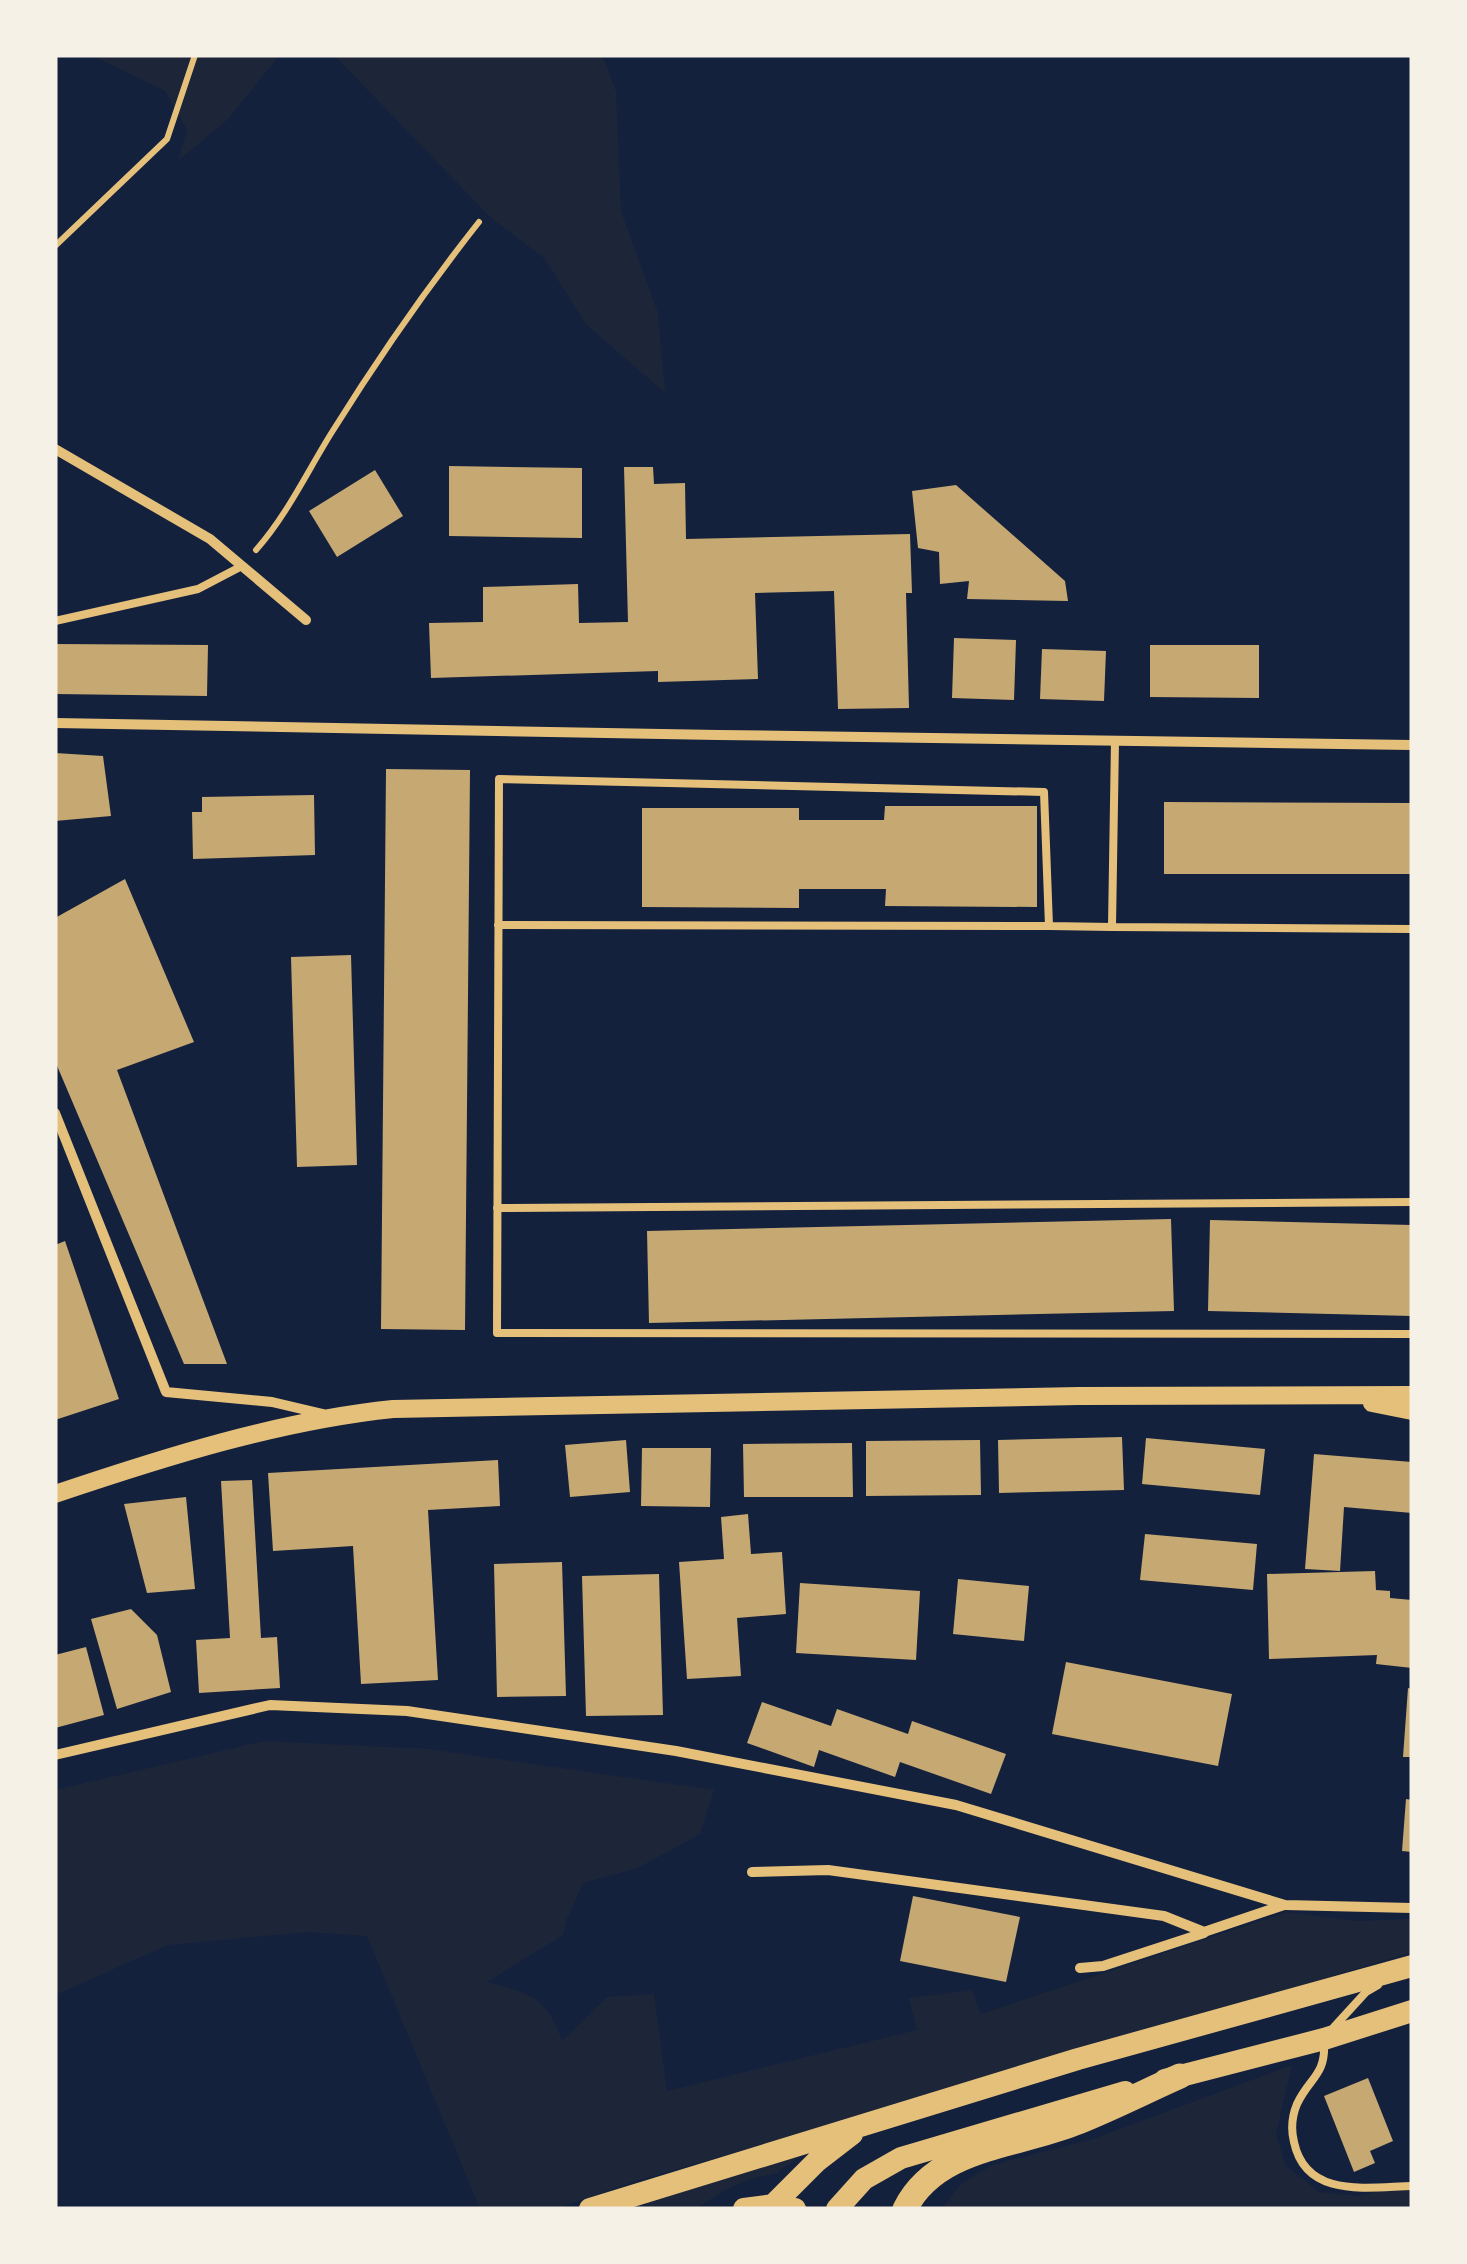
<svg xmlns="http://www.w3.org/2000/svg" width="1467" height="2264" viewBox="0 0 1467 2264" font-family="'Varela Round',sans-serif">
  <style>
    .green { fill: #1d2539 }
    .building { fill: #c6a872 }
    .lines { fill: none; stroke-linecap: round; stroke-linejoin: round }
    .path { stroke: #e5c07b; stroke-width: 6 }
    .service { stroke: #e5c07b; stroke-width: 8 }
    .minor { stroke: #e5c07b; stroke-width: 10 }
    .tertiary { stroke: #e5c07b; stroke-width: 18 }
    .primary { stroke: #e5c07b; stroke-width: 22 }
    .trunk { stroke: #e5c07b; stroke-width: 25 }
  </style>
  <rect width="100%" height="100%" fill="#14213d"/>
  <path class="green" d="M 91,55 L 280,55 L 227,120 L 178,161 L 187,130 L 165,91 Z
    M 334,55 L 602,55 L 616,91 L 621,211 L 658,313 L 665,393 L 586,324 L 544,258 L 490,217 Z
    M 265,1741 L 428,1749 L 714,1790 L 700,1834 L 638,1868 L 583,1883 L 566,1921 L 563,1935 L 487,1982 C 528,1992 548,1997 562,2041 L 607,1997 L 654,1994 L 667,2091 L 917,2030 L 909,1998 L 972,1990 L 981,2014 L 1287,1912 L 1356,1921 L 1412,1919 L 1412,1952 L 982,2082 L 639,2180 L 555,2209 L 480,2209 L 367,1936 L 307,1932 L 168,1945 L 55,1995 L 55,1790 Z
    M 1292,2065 L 1276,2134 L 1286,2166 L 1319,2192 L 1358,2196 L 1412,2183 L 1412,2209 L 941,2209 L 961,2184 L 992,2165 L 1093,2139 Z
    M 807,2151 L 777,2173 L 750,2179 L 723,2191 L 696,2209 L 652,2209 L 643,2202 Z"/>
  <path class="building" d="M 449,466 L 582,468 L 582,538 L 449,536 Z
    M 624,467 L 653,467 L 654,484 L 685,483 L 686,539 L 910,534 L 912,593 L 906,593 L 909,708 L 838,709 L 834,591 L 755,593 L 758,679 L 658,682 L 658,671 L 431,678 L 429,623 L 483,622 L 483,587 L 578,584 L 579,623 L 628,622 Z
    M 375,470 L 403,516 L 337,557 L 309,511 Z
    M 956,485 L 1065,581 L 1068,601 L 967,599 L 969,581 L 940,584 L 939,552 L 918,548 L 912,491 Z
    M 954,638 L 1016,640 L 1014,700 L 952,698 Z
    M 55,644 L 208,645 L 207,696 L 55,694 Z
    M 1150,645 L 1259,645 L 1259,698 L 1150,697 Z
    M 1042,649 L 1106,651 L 1104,701 L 1040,699 Z
    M 55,753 L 103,756 L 111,816 L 55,821 Z
    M 386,769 L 470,770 L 465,1330 L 381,1329 Z
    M 314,795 L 315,855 L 193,859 L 192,812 L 202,812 L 202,797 Z
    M 1164,802 L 1412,803 L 1412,874 L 1164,874 Z
    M 885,806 L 1037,806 L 1037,907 L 885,906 L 886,889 L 799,889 L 799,908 L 642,907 L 642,808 L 799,808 L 799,820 L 884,820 Z
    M 125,879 L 194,1042 L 117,1070 L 227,1364 L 184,1364 L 55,1061 L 55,918 Z
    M 351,955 L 357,1165 L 297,1167 L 291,957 Z
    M 1171,1219 L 1174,1311 L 649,1323 L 647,1231 Z
    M 1210,1220 L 1412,1225 L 1412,1316 L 1208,1311 Z
    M 65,1241 L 119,1399 L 55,1420 L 55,1245 Z
    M 1122,1437 L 1124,1490 L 999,1493 L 998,1440 Z
    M 1146,1438 L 1265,1449 L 1260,1495 L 1142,1484 Z
    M 626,1440 L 630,1492 L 570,1497 L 565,1445 Z
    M 980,1440 L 981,1495 L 866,1496 L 866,1441 Z
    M 852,1443 L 853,1497 L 744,1497 L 743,1444 Z
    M 642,1448 L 711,1448 L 710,1507 L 641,1506 Z
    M 1314,1454 L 1412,1462 L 1412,1513 L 1344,1507 L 1340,1571 L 1305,1569 Z
    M 498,1460 L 500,1506 L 428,1510 L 438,1680 L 361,1684 L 353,1546 L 273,1551 L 268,1473 Z
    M 252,1480 L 261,1638 L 277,1637 L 280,1688 L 199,1693 L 196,1640 L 230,1638 L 221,1481 Z
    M 186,1497 L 195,1589 L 147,1593 L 124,1504 Z
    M 748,1514 L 751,1554 L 782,1552 L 786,1614 L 737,1618 L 741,1676 L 687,1679 L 679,1562 L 724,1559 L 721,1517 Z
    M 1145,1534 L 1257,1544 L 1253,1590 L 1140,1580 Z
    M 562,1562 L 566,1696 L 497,1697 L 494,1564 Z
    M 1375,1571 L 1376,1590 L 1390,1591 L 1390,1598 L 1412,1600 L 1412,1668 L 1376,1664 L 1377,1655 L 1269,1659 L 1267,1574 Z
    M 659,1574 L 663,1715 L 586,1716 L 582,1576 Z
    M 958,1579 L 1029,1586 L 1024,1641 L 953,1634 Z
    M 800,1583 L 920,1591 L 916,1660 L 796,1653 Z
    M 131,1609 L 157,1635 L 171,1692 L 117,1709 L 91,1619 Z
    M 86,1647 L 104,1715 L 55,1728 L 55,1655 Z
    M 1066,1662 L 1232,1694 L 1218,1766 L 1052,1734 Z
    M 1408,1688 L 1412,1689 L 1412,1757 L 1403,1757 Z
    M 762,1702 L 831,1726 L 837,1709 L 908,1734 L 912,1721 L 1006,1754 L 991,1794 L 900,1762 L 895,1777 L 819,1750 L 814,1767 L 747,1743 Z
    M 1406,1799 L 1412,1800 L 1412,1852 L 1402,1851 Z
    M 913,1896 L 1020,1917 L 1006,1982 L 900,1961 Z
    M 1368,2078 L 1393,2141 L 1370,2151 L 1375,2163 L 1354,2172 L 1324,2096 Z"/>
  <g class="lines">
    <path class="path" d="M 55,246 L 167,139 L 195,55
      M 256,550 C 287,515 307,472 332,432 C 377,360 426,289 479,222"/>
    <path class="service" d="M 55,621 L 198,589 L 242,566
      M 1115,741 L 1112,927 L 1412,929
      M 498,925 L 1049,926 L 1044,792 L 499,779 L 497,1333 L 1412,1334
      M 1049,926 L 1112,927
      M 497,1208 L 1412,1202
      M 1334,2027 L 1366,1992 L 1378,1985
      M 1324,2043 C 1326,2075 1309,2078 1297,2104 C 1292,2116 1291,2130 1294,2142 C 1306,2199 1368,2187 1412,2186"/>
    <path class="minor" d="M 55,449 L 210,539 L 306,620
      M 55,723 C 507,734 960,737 1412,745
      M 55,1113 L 166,1392 L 272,1402 L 323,1414
      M 55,1755 L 270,1705 L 407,1711 L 676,1751 L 956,1805 L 1285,1905 L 1412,1908
      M 752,1872 L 828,1870 L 1164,1916 L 1204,1932 L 1284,1905
      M 1080,1968 L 1103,1966 L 1204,1933"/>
    <path class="tertiary" d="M 1372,1403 L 1412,1411
      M 55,1494 C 165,1457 278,1421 393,1409 L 1079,1396 L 1412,1395"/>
    <path class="primary" d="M 1165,2080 L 1324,2039 L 1412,2011
      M 773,2205 L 817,2161 L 852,2134
      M 590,2209 L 1078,2059 L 1412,1966
      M 744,2209 L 773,2205 L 795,2209
      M 837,2209 L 864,2179 L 901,2158 L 1125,2092"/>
    <path class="trunk" d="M 905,2209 C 936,2147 1015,2147 1073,2124 C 1109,2110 1144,2092 1180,2076"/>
  </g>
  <rect width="1467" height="2264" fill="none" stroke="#f6f1e7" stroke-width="115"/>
</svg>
